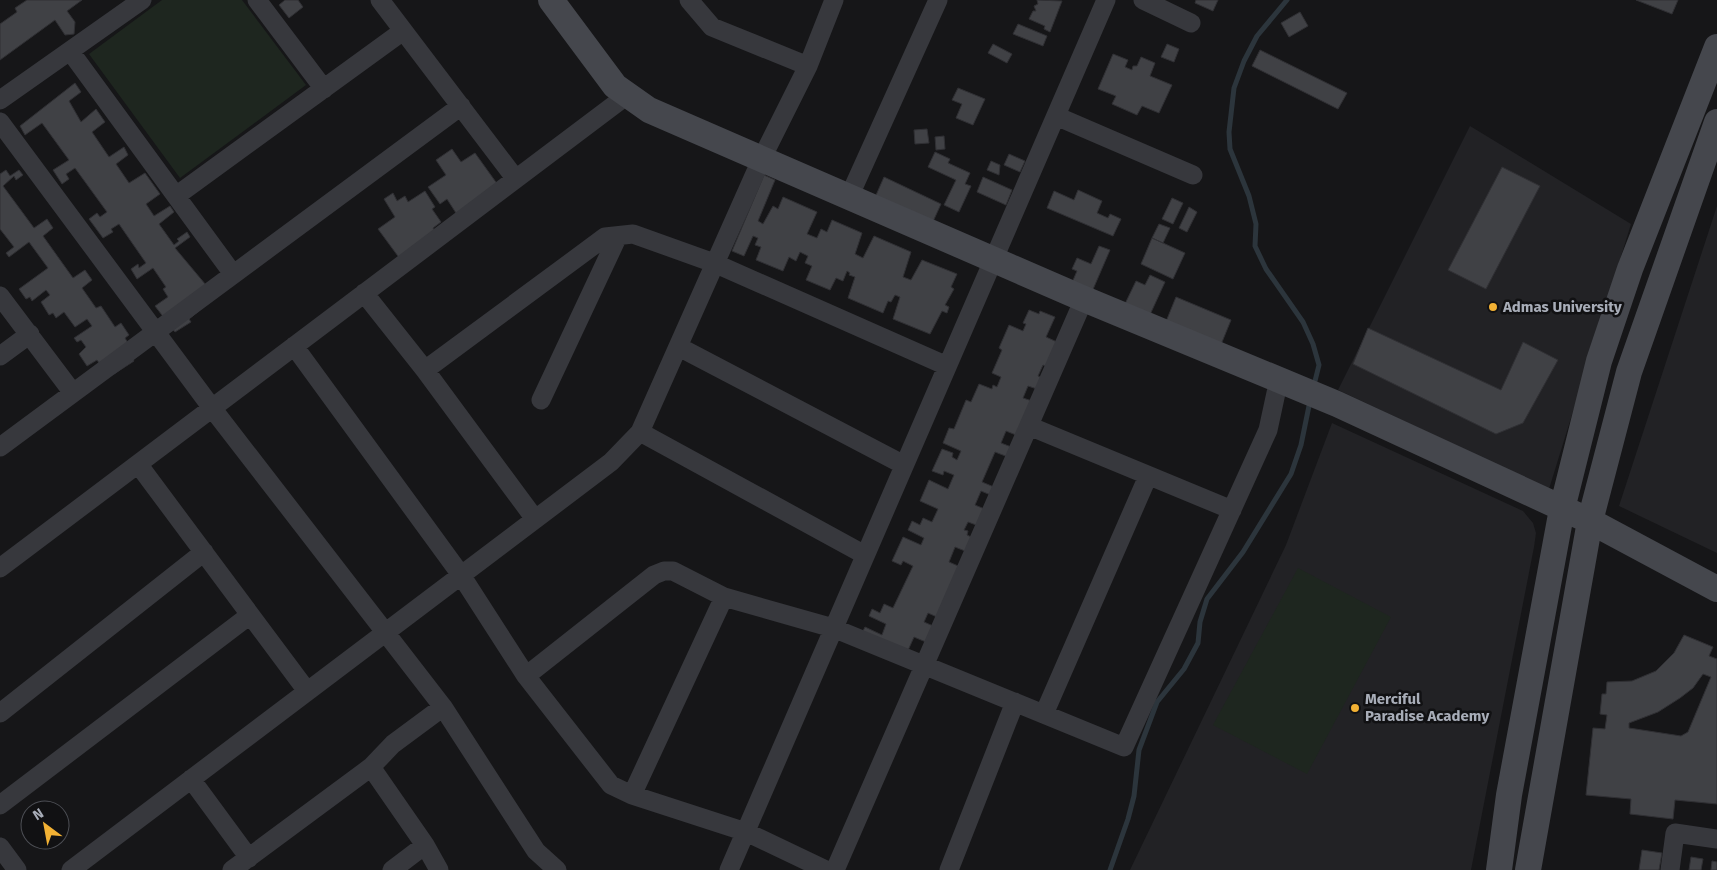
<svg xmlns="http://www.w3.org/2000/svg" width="1717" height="870" viewBox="0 0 1717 870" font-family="'Fira Sans',sans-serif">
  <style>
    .built { fill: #222225 }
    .green { fill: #1e261f }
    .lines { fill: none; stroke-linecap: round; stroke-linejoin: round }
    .stream { stroke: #2c353c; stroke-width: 5 }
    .building { fill: #404145; stroke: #303034; fill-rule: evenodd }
    .street { stroke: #37383d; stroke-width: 19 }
    .secondary { stroke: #45474d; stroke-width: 26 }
    .poi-dot { fill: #f2b134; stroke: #111113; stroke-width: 2 }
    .labels { text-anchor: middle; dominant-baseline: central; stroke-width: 5; stroke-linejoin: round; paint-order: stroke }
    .poi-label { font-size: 15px; font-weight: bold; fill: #a8adb8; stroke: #111113; text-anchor: start }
  </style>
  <rect width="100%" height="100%" fill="#161618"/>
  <path class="built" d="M 1470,126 L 1631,224 L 1549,489 L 1338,390 Z
    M 1717,206 L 1717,553 L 1619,506 Z
    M 1332,423 L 1523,511 L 1533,523 L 1536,533 L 1534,547 L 1471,870 L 1130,870 L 1286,545 Z"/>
  <path class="green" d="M 162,0 L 242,0 L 306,85 L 180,178 L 89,54 Z
    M 1298,568 L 1391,617 L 1307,774 L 1213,725 Z"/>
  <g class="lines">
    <path class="stream" d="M 1287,0 L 1257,36 L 1244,61 L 1234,88 L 1229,132 L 1230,149 L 1249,196 L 1256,224 L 1255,246 L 1266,269 L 1303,322 L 1313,344 L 1319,365 L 1314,385
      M 1110,870 L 1128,819 L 1134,796 L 1139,750 L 1157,702 L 1184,669 L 1198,643 L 1200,622 L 1207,599 L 1243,552 L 1291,474 L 1301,445 L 1310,401"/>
  </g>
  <path class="building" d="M 27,0 L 82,0 L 67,11 L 75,22 L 74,34 L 65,35 L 55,20 L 0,60 L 0,24 L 17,12 L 15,8 Z
    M 285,0 L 298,0 L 303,7 L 289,18 L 279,5 Z
    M 1037,0 L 1062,1 L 1050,32 L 1044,29 L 1045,26 L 1029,19 L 1033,11 L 1036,11 L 1034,6 L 1038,4 Z
    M 1196,0 L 1218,0 L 1213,11 L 1195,3 Z
    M 1636,0 L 1678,0 L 1672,14 Z
    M 1300,12 L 1308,26 L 1289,37 L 1281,23 Z
    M 1018,24 L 1047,36 L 1043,46 L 1013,34 Z
    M 993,44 L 1012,54 L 1007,63 L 988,53 Z
    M 1167,44 L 1179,49 L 1174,62 L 1161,57 Z
    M 1260,50 L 1347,93 L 1338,109 L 1252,66 Z
    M 1113,54 L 1128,60 L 1125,67 L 1132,70 L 1133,66 L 1137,66 L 1141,57 L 1155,63 L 1150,76 L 1172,85 L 1159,113 L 1142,106 L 1137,115 L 1112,104 L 1116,96 L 1098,89 Z
    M 75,83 L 81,92 L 69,101 L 81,122 L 96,109 L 105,122 L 92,132 L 109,157 L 124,147 L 128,155 L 116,164 L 129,183 L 145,173 L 160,194 L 146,204 L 154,216 L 170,206 L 174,212 L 159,224 L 174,245 L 179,241 L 177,239 L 187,232 L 190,237 L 175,248 L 216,297 L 189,319 L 191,322 L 175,332 L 155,306 L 168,297 L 163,289 L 166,287 L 153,268 L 137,279 L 131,269 L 138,264 L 139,268 L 146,263 L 119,224 L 111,229 L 113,232 L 103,238 L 89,219 L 97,213 L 100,217 L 107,212 L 75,168 L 66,174 L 69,179 L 62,184 L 53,170 L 69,160 L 42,123 L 25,135 L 20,126 Z
    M 958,88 L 985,99 L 973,125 L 956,118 L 962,104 L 952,100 Z
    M 927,129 L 929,143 L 915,144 L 914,130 Z
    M 944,136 L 945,149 L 936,150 L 935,137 Z
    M 452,149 L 461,162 L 475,153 L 503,192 L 456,213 L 447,199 L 440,204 L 428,187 L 446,175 L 436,160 Z
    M 935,152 L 950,159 L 948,163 L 970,173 L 965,184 L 971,186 L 959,212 L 944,205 L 956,180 L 928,167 Z
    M 1009,154 L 1025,161 L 1020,172 L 1004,165 Z
    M 991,161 L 1000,165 L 999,175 L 987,170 Z
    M 1502,167 L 1540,186 L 1486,289 L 1448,270 Z
    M 6,170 L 10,176 L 19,170 L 23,175 L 16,180 L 14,176 L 3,186 L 34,228 L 47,219 L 53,228 L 43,236 L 73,278 L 85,270 L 92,280 L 82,288 L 96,308 L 101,306 L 115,327 L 121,323 L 129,335 L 125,338 L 132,350 L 128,353 L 134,361 L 114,374 L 104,370 L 97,360 L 87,366 L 79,354 L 86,347 L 81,340 L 77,342 L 74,338 L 92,326 L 87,319 L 75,327 L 64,312 L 56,318 L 53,313 L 49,315 L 41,302 L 50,295 L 46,290 L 32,301 L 30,297 L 26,299 L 19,289 L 48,268 L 29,242 L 9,257 L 6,253 L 14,247 L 0,229 L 0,174 Z
    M 764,175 L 775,180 L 758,221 L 763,224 L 773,206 L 778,209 L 783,197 L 817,212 L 807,234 L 817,238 L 821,229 L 827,232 L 832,220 L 862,233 L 855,254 L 863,258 L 874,236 L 911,252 L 903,277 L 911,280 L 922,260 L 957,274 L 951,287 L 954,289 L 945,305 L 949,307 L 947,313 L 942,311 L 930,334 L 893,319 L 900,297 L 895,295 L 891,302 L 888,301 L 883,313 L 848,298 L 855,277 L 849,275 L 850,273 L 847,271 L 843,281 L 836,278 L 830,290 L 806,280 L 812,266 L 805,263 L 808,256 L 800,252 L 796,261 L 789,257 L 783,271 L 756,260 L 761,247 L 755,245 L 758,238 L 753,236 L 744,256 L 732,251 Z
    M 884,177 L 941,204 L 930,228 L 873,202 Z
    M 983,177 L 1012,190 L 1006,205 L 977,192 Z
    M 1078,190 L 1102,201 L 1097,213 L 1108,218 L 1110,214 L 1121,219 L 1113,236 L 1047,208 L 1054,191 L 1074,200 Z
    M 425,191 L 435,207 L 432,209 L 441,222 L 433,228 L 442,243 L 406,267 L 378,229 L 395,217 L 384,199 L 393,193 L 397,201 L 405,196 L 408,202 Z
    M 1172,198 L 1183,203 L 1173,224 L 1162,219 Z
    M 1189,207 L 1197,212 L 1187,232 L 1179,228 Z
    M 1159,224 L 1170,228 L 1163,243 L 1152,238 Z
    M 1152,238 L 1185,253 L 1173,279 L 1141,264 Z
    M 1099,246 L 1110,250 L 1091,294 L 1071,285 L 1077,271 L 1072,269 L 1077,258 L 1091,264 Z
    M 1150,275 L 1165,282 L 1148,319 L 1123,308 L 1136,281 L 1145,285 Z
    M 1176,297 L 1231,320 L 1220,347 L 1165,324 Z
    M 1029,310 L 1039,314 L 1040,311 L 1055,317 L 1046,337 L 1057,342 L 1050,368 L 1043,365 L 1038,376 L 1042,378 L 1037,389 L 1028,386 L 1023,398 L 1035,402 L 1016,435 L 1006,431 L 1001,443 L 1019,450 L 1016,460 L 995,452 L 982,482 L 1001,490 L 998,498 L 981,491 L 975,505 L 994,513 L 979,526 L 968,522 L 964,530 L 968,531 L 967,535 L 980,541 L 965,551 L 955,547 L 949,562 L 965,569 L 946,621 L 928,613 L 924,622 L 940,629 L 933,645 L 914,637 L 905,657 L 860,637 L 865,627 L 882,635 L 886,624 L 869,616 L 872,609 L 880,613 L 884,604 L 893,608 L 913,566 L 903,561 L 901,565 L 892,561 L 903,537 L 921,545 L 924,538 L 908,530 L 912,521 L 920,525 L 923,518 L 932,522 L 938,509 L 920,501 L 929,480 L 948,489 L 954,475 L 944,471 L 943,475 L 932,471 L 942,449 L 953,453 L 952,457 L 957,460 L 961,451 L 943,443 L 949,428 L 954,429 L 966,400 L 971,402 L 979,384 L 992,389 L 993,385 L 997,387 L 1001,377 L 992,373 L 1002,350 L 999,348 L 1009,325 L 1023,331 L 1026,324 L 1023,323 Z
    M 1368,328 L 1501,390 L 1523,342 L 1558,360 L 1523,423 L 1496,434 L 1353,364 Z
    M 1684,635 L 1713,647 L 1709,656 L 1717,659 L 1717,804 L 1675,800 L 1673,819 L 1630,814 L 1631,799 L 1586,795 L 1593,728 L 1605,729 L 1607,715 L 1600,714 L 1602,694 L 1606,694 L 1607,682 L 1632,681 L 1656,671 L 1674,653 ZM 1703,674 L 1711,677 L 1688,732 L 1681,736 L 1629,728 L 1629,723 L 1658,712 L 1680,698 L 1693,688 Z
    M 1642,850 L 1662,853 L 1659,870 L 1639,870 Z
    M 1691,857 L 1703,859 L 1701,870 L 1689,870 Z
    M 1712,861 L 1717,862 L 1717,870 L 1711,870 Z"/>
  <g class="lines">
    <path class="street" d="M 257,0 L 324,89
      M 380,0 L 515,178
      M 689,0 L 712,27 L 808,66
      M 1143,0 L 1191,23
      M 70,51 L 233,274
      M 0,100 L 142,0
      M 1056,116 L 1193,175
      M 0,122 L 212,408 L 443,707 L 536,851 L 557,870
      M 176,196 L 403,31
      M 849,197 L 938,0
      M 364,293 L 425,370 L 535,519
      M 0,296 L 73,393
      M 294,346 L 461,575 L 526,676 L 611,785 L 632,795 L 746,832 L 826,870
      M 679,347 L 904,465
      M 0,356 L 30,334
      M 425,370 L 605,237 L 633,234 L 714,263 L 947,366
      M 541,400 L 618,236
      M 1029,426 L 1232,510
      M 640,432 L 865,555
      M 0,447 L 461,106
      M 138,464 L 307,691
      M 0,568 L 626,96
      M 526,676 L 654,575 L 664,571 L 673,571 L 724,597 L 833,628 L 1124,747 L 1268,430 L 1279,379
      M 0,713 L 204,552
      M 1044,714 L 1148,476
      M 371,767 L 425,845 L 439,870
      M 191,779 L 249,858
      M 632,795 L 724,597
      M 0,805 L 250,615
      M 0,847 L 17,870
      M 71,870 L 611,462 L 640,432 L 761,160 L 808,66 L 834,0
      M 232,870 L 371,767 L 393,744 L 443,707
      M 392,870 L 425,845
      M 729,870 L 1106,0
      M 835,870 L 1084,299
      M 949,870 L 1015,702
      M 1670,870 L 1675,833 L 1717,839"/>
    <path class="secondary" d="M 551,0 L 615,86 L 649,110 L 1084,299 L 1337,404 L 1590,521 L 1717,589
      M 1499,870 L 1509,795 L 1562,509 L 1599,361 L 1630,269 L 1717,47
      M 1528,870 L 1590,521 L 1629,372 L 1717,122"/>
  </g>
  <g class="poi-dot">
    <circle cx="1493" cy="307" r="5"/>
    <circle cx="1355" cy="708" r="5"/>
  </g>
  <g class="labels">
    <g class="poi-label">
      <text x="1503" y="307">Admas University</text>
      <text x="1365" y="699">Merciful<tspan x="1365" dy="17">Paradise Academy</tspan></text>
    </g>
  </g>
  <g transform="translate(45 825) rotate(328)"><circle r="24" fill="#111113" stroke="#4d4f55"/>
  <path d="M0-4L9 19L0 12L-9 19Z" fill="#f2b134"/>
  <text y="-8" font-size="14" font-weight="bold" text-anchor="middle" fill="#a8adb8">N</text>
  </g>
</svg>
